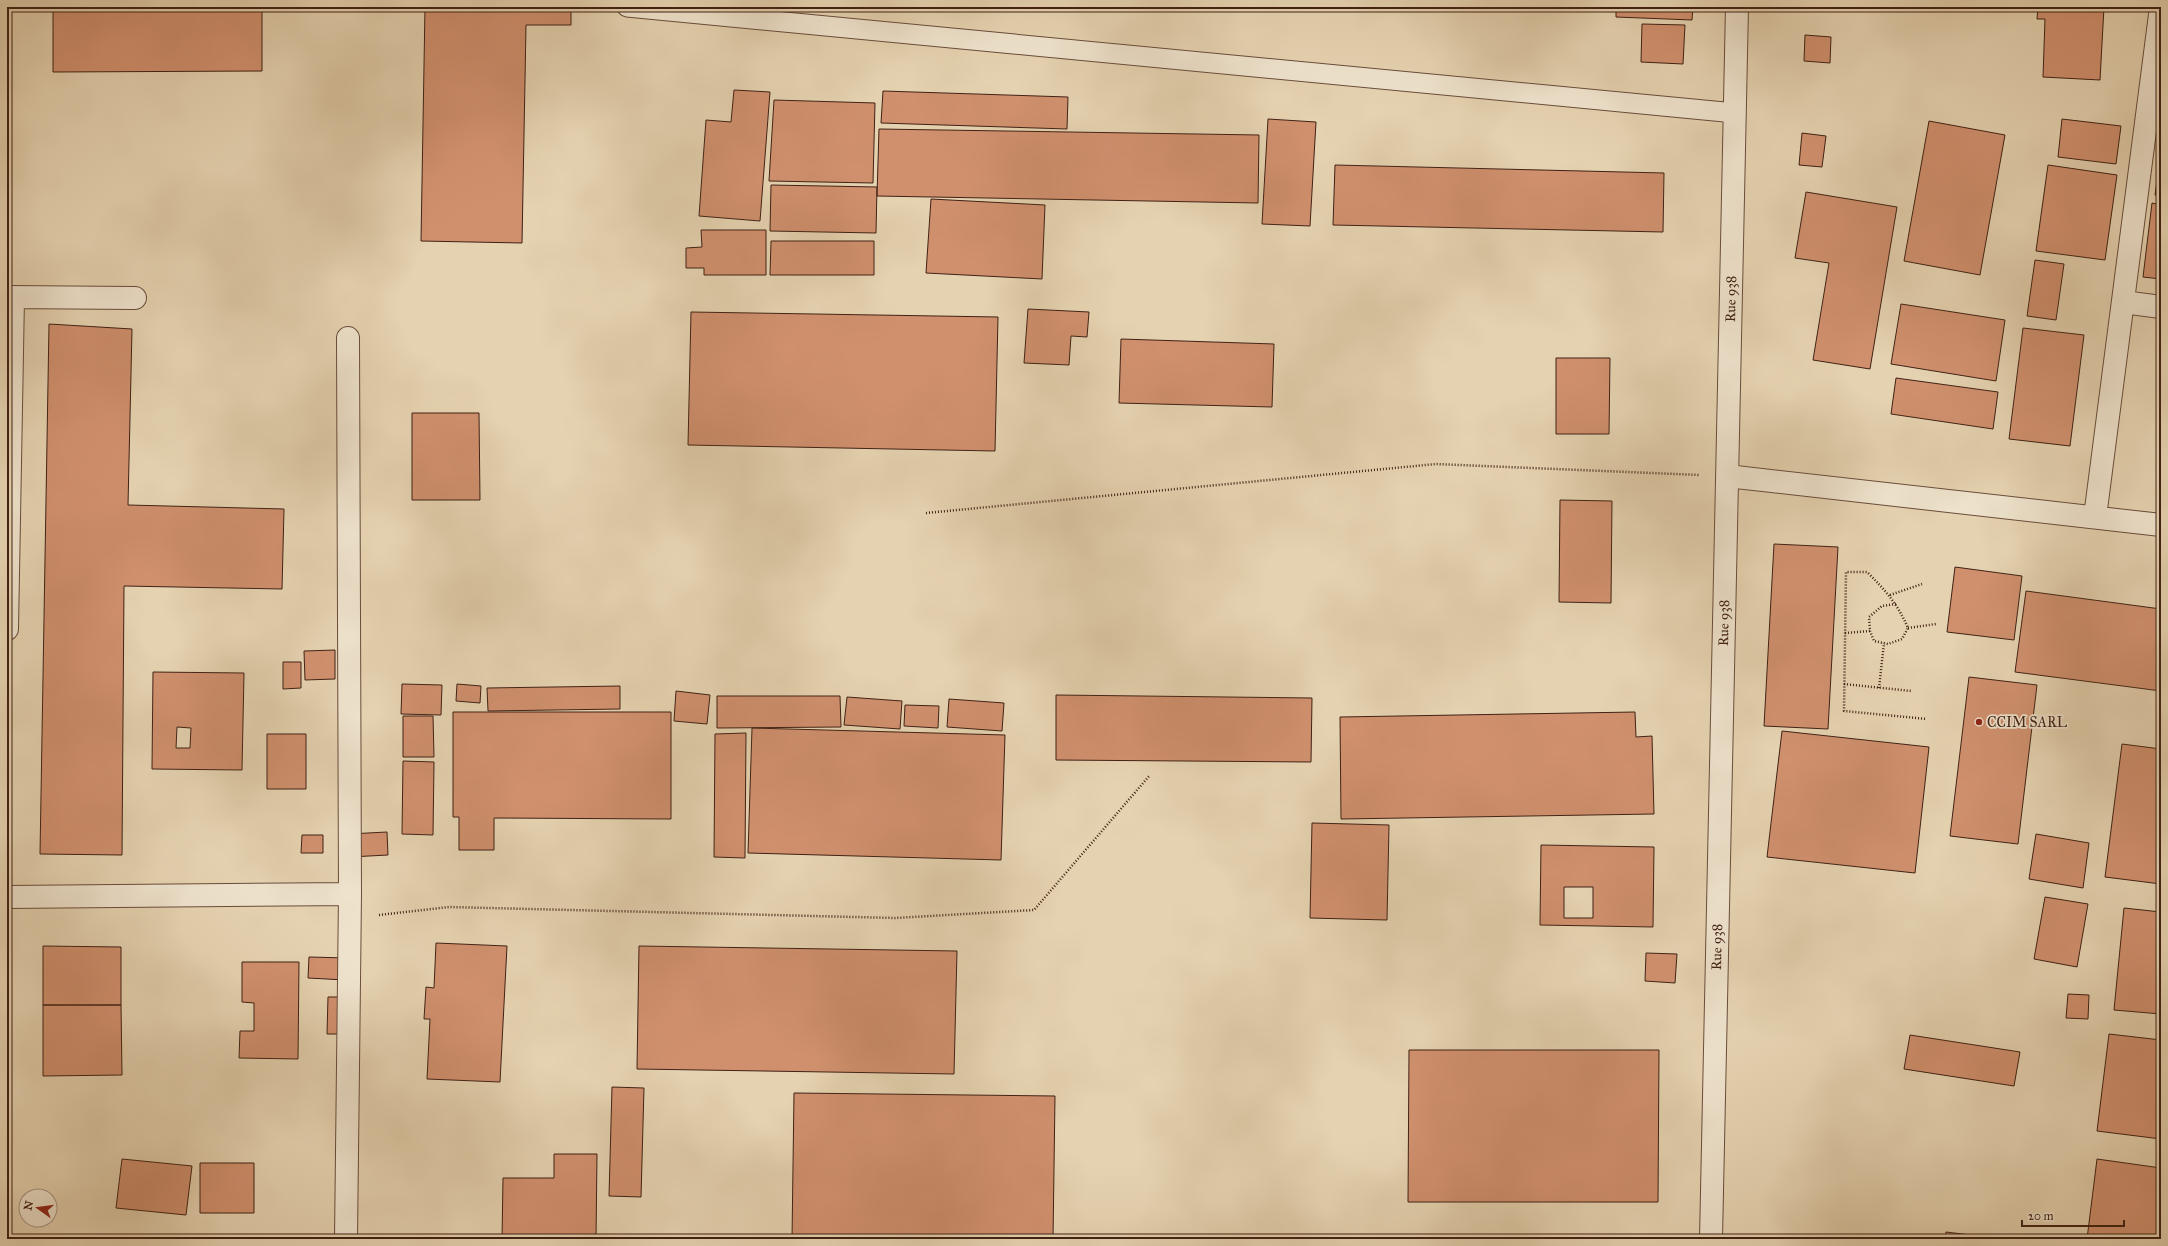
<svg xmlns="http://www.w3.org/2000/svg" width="2168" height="1246" viewBox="0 0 2168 1246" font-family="'IM FELL Great Primer',serif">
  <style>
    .building { fill: #d0906e; stroke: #402114; fill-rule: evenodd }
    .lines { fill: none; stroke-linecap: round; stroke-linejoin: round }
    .lane-casing { stroke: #694d3b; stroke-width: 21 }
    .street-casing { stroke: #694d3b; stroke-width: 24 }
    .path { stroke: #402114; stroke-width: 2.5; stroke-dasharray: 1 2; stroke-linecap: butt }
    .lane { stroke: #eee2cc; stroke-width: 19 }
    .street { stroke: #eee2cc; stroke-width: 22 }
    .poi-dot { fill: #8f2418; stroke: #eee2cc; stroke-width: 1.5 }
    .labels { text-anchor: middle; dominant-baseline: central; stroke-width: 3.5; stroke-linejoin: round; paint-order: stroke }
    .street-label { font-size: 14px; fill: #402114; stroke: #eee2cc }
    .poi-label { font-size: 14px; fill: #402114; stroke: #eee2cc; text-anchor: start }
  </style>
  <rect width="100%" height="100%" fill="#e5d2b0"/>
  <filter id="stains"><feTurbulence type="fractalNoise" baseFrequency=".005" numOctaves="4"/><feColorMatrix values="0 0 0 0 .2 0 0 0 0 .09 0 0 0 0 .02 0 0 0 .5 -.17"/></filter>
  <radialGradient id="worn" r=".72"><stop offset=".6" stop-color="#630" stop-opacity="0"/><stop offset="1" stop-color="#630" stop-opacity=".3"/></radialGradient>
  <path class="building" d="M 53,7 L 262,7 L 262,71 L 53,72 Z
    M 425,7 L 571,7 L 571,25 L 526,25 L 522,243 L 421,241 Z
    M 1616,7 L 1693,7 L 1692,20 L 1616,17 Z
    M 2038,7 L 2104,7 L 2100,80 L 2043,77 L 2045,19 L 2037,19 Z
    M 1642,24 L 1685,25 L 1683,64 L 1641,62 Z
    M 1805,35 L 1831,37 L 1830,63 L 1804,61 Z
    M 734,90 L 770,92 L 760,221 L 699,216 L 706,120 L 731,122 Z
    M 883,91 L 1068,97 L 1067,129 L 881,123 Z
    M 774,100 L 875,103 L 873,183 L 769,181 Z
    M 1268,119 L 1316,122 L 1310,226 L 1262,224 Z
    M 2062,119 L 2121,126 L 2116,164 L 2058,157 Z
    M 1929,121 L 2005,135 L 1980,275 L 1904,261 Z
    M 879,129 L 1259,135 L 1258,203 L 877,196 Z
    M 1802,133 L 1826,136 L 1822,167 L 1799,165 Z
    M 2161,153 L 2161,196 L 2155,195 Z
    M 1335,165 L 1664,173 L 1663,232 L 1333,225 Z
    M 2048,165 L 2117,175 L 2105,260 L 2036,251 Z
    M 771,185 L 877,187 L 876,233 L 770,231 Z
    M 1806,192 L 1897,207 L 1870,369 L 1813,360 L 1829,263 L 1795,258 Z
    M 931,199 L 1045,205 L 1042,279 L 926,273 Z
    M 2152,203 L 2161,205 L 2161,279 L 2143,277 Z
    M 701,230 L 766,230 L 766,275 L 704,275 L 704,268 L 686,268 L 686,248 L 702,247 Z
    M 771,241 L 874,241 L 874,275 L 770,275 Z
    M 2035,260 L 2064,264 L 2056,320 L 2027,316 Z
    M 1901,304 L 2005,320 L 1996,381 L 1891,364 Z
    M 1028,309 L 1089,312 L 1087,337 L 1071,336 L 1069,365 L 1024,363 Z
    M 691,312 L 998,317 L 995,451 L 688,445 Z
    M 49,324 L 132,329 L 128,505 L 284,509 L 282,589 L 124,586 L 122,855 L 40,854 Z
    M 2023,328 L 2084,335 L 2070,446 L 2009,439 Z
    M 1121,339 L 1274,344 L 1272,407 L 1119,403 Z
    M 1556,358 L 1610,358 L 1609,434 L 1556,434 Z
    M 1896,378 L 1998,392 L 1993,429 L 1891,414 Z
    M 412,413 L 479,413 L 480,500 L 412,500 Z
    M 1560,500 L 1612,501 L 1611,603 L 1559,602 Z
    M 1774,544 L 1838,547 L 1828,729 L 1764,726 Z
    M 1955,567 L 2022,576 L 2014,640 L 1947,632 Z
    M 2026,591 L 2161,609 L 2161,691 L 2015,672 Z
    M 335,650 L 335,679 L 305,680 L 304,651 Z
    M 283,662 L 301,662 L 301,688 L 283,689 Z
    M 153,672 L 244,673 L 242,770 L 152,769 ZM 177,727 L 191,728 L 190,748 L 176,748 Z
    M 1969,677 L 2037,685 L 2018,844 L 1950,836 Z
    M 402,684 L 442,685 L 441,715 L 401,714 Z
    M 457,684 L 481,686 L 480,703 L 456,701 Z
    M 620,686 L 620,709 L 488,711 L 487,688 Z
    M 676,691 L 710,695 L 707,724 L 674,721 Z
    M 1056,695 L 1312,698 L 1311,762 L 1056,760 Z
    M 717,696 L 840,696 L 841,727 L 717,728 Z
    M 847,697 L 902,701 L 900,729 L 844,725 Z
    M 949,699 L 1004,703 L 1002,731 L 947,727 Z
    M 905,705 L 939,706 L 938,728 L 904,726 Z
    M 453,712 L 671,712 L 671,819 L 494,818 L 494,850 L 459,850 L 459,817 L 453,817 Z
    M 1635,712 L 1636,737 L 1652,736 L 1654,814 L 1341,819 L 1340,717 Z
    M 403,716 L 433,716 L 434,757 L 403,757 Z
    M 752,728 L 1005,735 L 1001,860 L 748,853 Z
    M 1782,731 L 1929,747 L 1915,873 L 1767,857 Z
    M 746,733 L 745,858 L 714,857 L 715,734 Z
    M 267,734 L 306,734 L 306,789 L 267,789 Z
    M 2122,744 L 2161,749 L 2161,884 L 2105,877 Z
    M 403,761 L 434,762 L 433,835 L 402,834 Z
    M 1312,823 L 1389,825 L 1387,920 L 1310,918 Z
    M 387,832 L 388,855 L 350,857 L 349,834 Z
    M 2036,834 L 2089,843 L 2083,888 L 2029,879 Z
    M 302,835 L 323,835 L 323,853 L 301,853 Z
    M 1541,845 L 1654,847 L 1653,927 L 1540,925 ZM 1564,887 L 1593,887 L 1593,918 L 1564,918 Z
    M 2045,897 L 2088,904 L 2077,967 L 2034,959 Z
    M 2124,908 L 2161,912 L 2161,1014 L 2114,1010 Z
    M 436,943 L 507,946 L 500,1082 L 427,1079 L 430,1019 L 424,1019 L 426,987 L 434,988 Z
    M 43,946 L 121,947 L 121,1005 L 43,1005 Z
    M 639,946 L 957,951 L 954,1074 L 637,1069 Z
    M 1646,953 L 1677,954 L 1675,983 L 1645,981 Z
    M 309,957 L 347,958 L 345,980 L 308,978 Z
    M 242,962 L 299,962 L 298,1059 L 239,1058 L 240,1031 L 254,1031 L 254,1003 L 242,1002 Z
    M 2068,994 L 2089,995 L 2088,1019 L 2066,1018 Z
    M 328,997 L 348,997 L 347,1034 L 327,1034 Z
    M 43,1005 L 121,1005 L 122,1075 L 43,1076 Z
    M 2109,1034 L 2161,1040 L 2161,1139 L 2097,1131 Z
    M 1910,1035 L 2020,1052 L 2014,1086 L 1904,1069 Z
    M 1409,1050 L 1659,1050 L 1658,1202 L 1408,1202 Z
    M 612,1087 L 644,1088 L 641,1197 L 609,1196 Z
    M 794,1093 L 1055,1096 L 1053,1239 L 792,1239 Z
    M 554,1154 L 597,1154 L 596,1239 L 502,1239 L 503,1178 L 554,1178 Z
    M 122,1159 L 192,1166 L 186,1215 L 116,1208 Z
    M 2097,1159 L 2161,1168 L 2161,1201 L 2156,1239 L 2087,1239 Z
    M 200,1163 L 254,1163 L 254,1213 L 200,1213 Z
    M 1946,1232 L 2004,1239 L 1945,1239 Z"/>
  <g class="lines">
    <defs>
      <path id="lane" d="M 627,7 L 1735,113"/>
      <path id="street" d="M 7,297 L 135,298
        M 2123,302 L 2161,307
        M 1727,476 L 2161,525
        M 2095,517 L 2161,7
        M 7,629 L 13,297
        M 7,897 L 350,894
        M 346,1239 L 350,894 L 348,338
        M 1711,1239 L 1737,7"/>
    </defs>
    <use href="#lane" class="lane-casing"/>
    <use href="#street" class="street-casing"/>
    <path class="path" d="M 926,513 L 1436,464 L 1699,475
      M 1890,595 L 1922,584
      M 1896,604 L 1882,606 L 1869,617 L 1870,631 L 1874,641 L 1888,644 L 1902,639 L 1908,628 C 1897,603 1886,591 1867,572 L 1846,572 L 1844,711 L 1927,719
      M 1908,628 L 1936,624
      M 1845,633 L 1870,631
      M 1844,684 L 1911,691
      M 1879,688 L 1884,643
      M 379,915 L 449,907 L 895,918 L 1034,910 L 1150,775"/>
    <use href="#lane" class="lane"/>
    <use href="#street" class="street"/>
  </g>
  <circle class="poi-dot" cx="1979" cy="722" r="4"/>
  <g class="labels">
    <g class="street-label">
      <text transform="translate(1731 299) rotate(-89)">Rue 938</text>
      <text transform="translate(1724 623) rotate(-89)">Rue 938</text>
      <text transform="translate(1717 947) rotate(-89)">Rue 938</text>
    </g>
    <g class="poi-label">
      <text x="1987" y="722">CCIM SARL</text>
    </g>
  </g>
  <rect width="2168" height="1246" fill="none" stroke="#e5d2b0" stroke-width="24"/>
  <rect x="8" y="8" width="2152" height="1230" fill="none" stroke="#402114" stroke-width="2"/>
  <rect x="12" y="12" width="2144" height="1222" fill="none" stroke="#402114"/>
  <g transform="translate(38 1208) rotate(284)"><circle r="19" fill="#eee2cc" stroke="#a89582"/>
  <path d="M0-3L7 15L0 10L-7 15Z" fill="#8f2418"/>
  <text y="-6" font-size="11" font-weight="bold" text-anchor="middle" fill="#402114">N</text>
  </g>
  <path d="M2022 1220v6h102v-6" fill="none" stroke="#402114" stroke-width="2"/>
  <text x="2028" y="1220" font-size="12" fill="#402114" stroke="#eee2cc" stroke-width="3" paint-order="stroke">20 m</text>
  <rect width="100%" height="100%" filter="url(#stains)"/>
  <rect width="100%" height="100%" fill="url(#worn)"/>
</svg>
